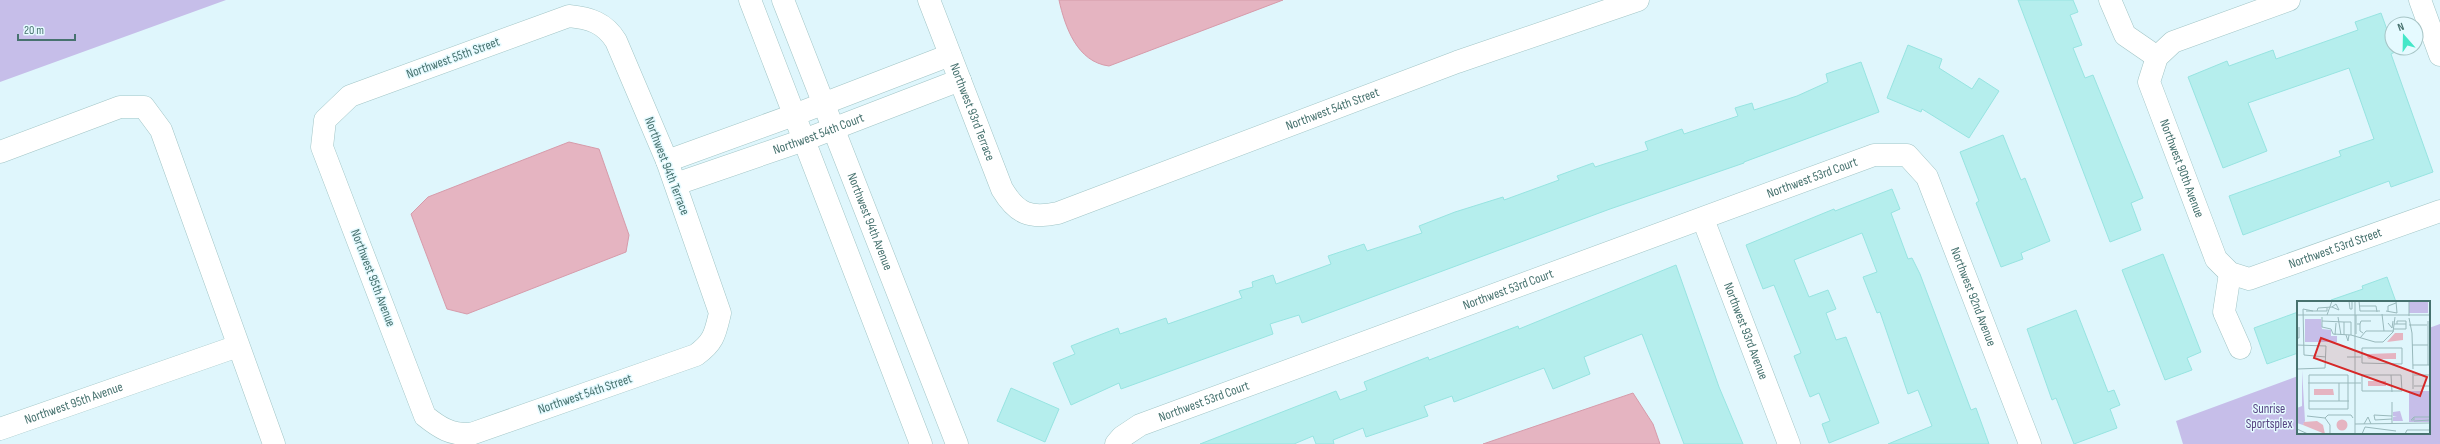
<svg xmlns="http://www.w3.org/2000/svg" width="2440" height="444" viewBox="0 0 2440 444" font-family="'Sofia Sans Condensed',sans-serif">
  <style>
    .green { fill: #c6bee9 }
    .water { fill: #e5b4c1; stroke: #d69baa }
    .building { fill: #b5eeed; stroke: #97e4e1 }
    .lines { fill: none; stroke-linecap: round; stroke-linejoin: round }
    .minor-casing { stroke: #a1c5c6; stroke-width: 23 }
    .minor { stroke: #fff; stroke-width: 22 }
    .labels { text-anchor: middle; dominant-baseline: central; stroke-width: 3; stroke-linejoin: round; paint-order: stroke }
    .street-label { font-size: 13px; fill: #47726f; stroke: #e5faff }
    .park-label { font-size: 13px; fill: #574583; stroke: #e5faff }
    .inset-road { fill: none; stroke: #99b9bc; stroke-width: 1 }
    .view { fill: #d62828; fill-opacity: 0.15; stroke: #d62828; stroke-width: 2 }
    .inset-edge { fill: none; stroke: #47726f; stroke-width: 2 }
  </style>
  <rect width="100%" height="100%" fill="#dff6fc"/>
  <path class="green" d="M 0,0 L 226,0 L 0,82 Z
    M 2440,324 L 2440,444 L 2183,444 L 2176,421 L 2298,376 L 2298,433 L 2429,433 L 2429,328 Z"/>
  <path class="water" d="M 1059,0 L 1283,0 L 1109,66 C 1077,62 1065,27 1059,0 Z
    M 569,142 L 599,149 L 629,235 L 626,252 L 467,314 L 447,309 L 411,214 L 428,197 Z
    M 1633,393 L 1653,424 L 1660,444 L 1483,444 Z"/>
  <path class="building" d="M 2018,0 L 2073,0 L 2078,12 L 2070,15 L 2082,45 L 2073,48 L 2085,78 L 2093,75 L 2143,198 L 2131,203 L 2141,230 L 2110,242 Z
    M 2381,13 L 2395,52 L 2391,54 L 2433,172 L 2391,187 L 2389,181 L 2243,235 L 2229,196 L 2341,156 L 2339,151 L 2374,139 L 2349,68 L 2248,103 L 2267,151 L 2223,168 L 2188,77 L 2227,61 L 2229,66 L 2273,50 L 2276,59 L 2358,30 L 2355,22 Z
    M 1908,45 L 1942,59 L 1939,68 L 1972,89 L 1979,78 L 1999,91 L 1969,138 L 1922,109 L 1921,112 L 1887,98 Z
    M 1861,62 L 1879,112 L 1744,162 L 1744,163 L 1610,209 L 1302,323 L 1299,315 L 1270,324 L 1273,334 L 1121,389 L 1119,383 L 1071,405 L 1053,363 L 1075,354 L 1071,346 L 1089,339 L 1118,328 L 1120,334 L 1166,318 L 1168,324 L 1242,298 L 1239,291 L 1253,287 L 1252,282 L 1273,275 L 1276,284 L 1331,264 L 1328,256 L 1364,244 L 1367,251 L 1422,233 L 1419,226 L 1455,212 L 1503,197 L 1504,200 L 1559,180 L 1557,176 L 1593,163 L 1595,167 L 1648,150 L 1645,142 L 1682,129 L 1684,134 L 1738,116 L 1735,108 L 1752,103 L 1754,110 L 1797,96 L 1828,82 L 1826,74 Z
    M 2003,135 L 2021,180 L 2025,178 L 2050,241 L 2021,253 L 2023,259 L 2001,267 L 1976,203 L 1979,201 L 1960,152 Z
    M 1892,189 L 1900,209 L 1891,213 L 1908,259 L 1912,258 L 1920,274 L 1971,410 L 1976,408 L 1989,444 L 1888,444 L 1932,426 L 1918,390 L 1908,394 L 1880,312 L 1877,313 L 1863,277 L 1877,272 L 1862,233 L 1794,260 L 1809,297 L 1828,290 L 1836,309 L 1826,313 L 1836,340 L 1846,337 L 1879,423 L 1829,443 L 1822,424 L 1830,421 L 1819,393 L 1810,397 L 1803,379 L 1794,356 L 1801,353 L 1774,285 L 1763,289 L 1746,245 L 1834,209 L 1835,211 Z
    M 2163,254 L 2201,352 L 2187,358 L 2192,370 L 2165,380 L 2122,270 Z
    M 1676,265 L 1719,387 L 1743,444 L 1684,444 L 1642,334 L 1584,357 L 1590,374 L 1553,389 L 1544,368 L 1454,402 L 1452,396 L 1424,406 L 1428,416 L 1366,437 L 1363,428 L 1333,440 L 1334,444 L 1316,444 L 1313,436 L 1294,444 L 1200,444 L 1336,391 L 1340,400 L 1367,390 L 1364,382 L 1428,357 L 1429,360 L 1518,326 L 1519,329 Z
    M 2387,277 L 2396,302 L 2332,302 L 2331,300 L 2363,289 L 2362,286 Z
    M 2076,310 L 2108,392 L 2114,390 L 2120,405 L 2110,409 L 2117,428 L 2074,444 L 2056,398 L 2052,400 L 2027,329 Z
    M 2298,312 L 2298,353 L 2267,364 L 2254,328 Z
    M 1011,388 L 1059,409 L 1045,442 L 997,421 Z"/>
  <g class="lines">
    <defs>
      <g id="minor">
        <path d="M 750,0 L 921,444"/>
        <path id="s1" d="M 783,0 L 957,444"/>
        <path id="s2" d="M 929,0 L 1002,189 C 1017,214 1030,219 1058,213 L 1457,62 L 1638,0"/>
        <path d="M 2110,0 L 2125,35 L 2157,57"/>
        <path id="s3" d="M 2289,0 L 2173,42 L 2157,57 L 2149,82 L 2216,259 L 2230,273 L 2249,279 L 2440,211"/>
        <path d="M 2420,0 L 2440,55"/>
        <path d="M 569,16 C 590,18 605,23 616,41 L 667,161 L 720,313 C 715,334 714,342 696,355 L 471,434 C 451,435 440,428 425,416 L 322,147 L 325,120 L 350,96 Z"/>
        <path d="M 0,152 L 120,107 L 144,107 L 161,130 L 274,444"/>
        <path d="M 667,161 L 794,115 L 950,55"/>
        <path id="s4" d="M 676,184 L 804,140 L 960,80"/>
        <path id="s5" d="M 1703,219 L 1789,444"/>
        <path d="M 2230,273 L 2224,312 L 2240,348"/>
        <path id="s6" d="M 0,429 L 238,346"/>
        <path id="s7" d="M 1116,444 L 1122,437 L 1140,425 L 1874,155 L 1907,155 L 1927,177 L 2030,444"/>
      </g>
    </defs>
    <use href="#minor" class="minor-casing"/>
    <use href="#minor" class="minor"/>
  </g>
  <g class="labels">
    <g class="street-label">
      <text transform="translate(453 58) rotate(-20)">Northwest 55th Street</text>
      <text stroke="none"><textPath href="#s2" startOffset="563">Northwest 54th Street</textPath></text>
      <text stroke="none"><textPath href="#s2" startOffset="120">Northwest 93rd Terrace</textPath></text>
      <text stroke="none"><textPath href="#s4" startOffset="151">Northwest 54th Court</textPath></text>
      <text transform="translate(667 166) rotate(69)">Northwest 94th Terrace</text>
      <text stroke="none"><textPath href="#s3" startOffset="264">Northwest 90th Avenue</textPath></text>
      <text stroke="none"><textPath href="#s7" startOffset="747">Northwest 53rd Court</textPath></text>
      <text stroke="none"><textPath href="#s1" startOffset="238">Northwest 94th Avenue</textPath></text>
      <text stroke="none"><textPath href="#s3" startOffset="492">Northwest 53rd Street</textPath></text>
      <text transform="translate(373 278) rotate(69)">Northwest 95th Avenue</text>
      <text stroke="none"><textPath href="#s7" startOffset="423">Northwest 53rd Court</textPath></text>
      <text stroke="none"><textPath href="#s7" startOffset="1004">Northwest 92nd Avenue</textPath></text>
      <text stroke="none"><textPath href="#s5" startOffset="120">Northwest 93rd Avenue</textPath></text>
      <text transform="translate(585 394) rotate(-19)">Northwest 54th Street</text>
      <text stroke="none"><textPath href="#s7" startOffset="99">Northwest 53rd Court</textPath></text>
      <text stroke="none"><textPath href="#s6" startOffset="78">Northwest 95th Avenue</textPath></text>
    </g>
    <g class="park-label">
      <text x="2269" y="409">Sunrise<tspan x="2269" dy="15">Sportsplex</tspan></text>
    </g>
  </g>
  <g transform="translate(2297 301)">
    <rect width="133" height="133" fill="#dff6fc"/>
    <path d="M 112,1 L 131,1 L 131,12 L 112,12 ZM 8,18 L 24,18 L 25,28 L 34,29 L 34,35 L 40,35 L 40,41 L 8,41 ZM 5,69 L 8,120 L 6,124 L 0,122 L 0,107 L 5,105 ZM 112,90 L 133,90 L 133,121 L 112,121 ZM 103,110 L 106,120 L 96,120 L 96,116 L 100,115 L 96,115 L 96,111 Z" fill="#c6bee9"/>
    <path d="M 98,32 L 106,32 L 106,39 L 90,41 ZM 99,52 L 99,58 L 72,58 L 70,56 L 71,53 ZM 71,80 L 89,80 L 89,85 L 71,85 ZM 17,88 L 36,88 L 37,94 L 17,94 ZM39.5 124a5.5 5.5 0 1 1 11 0a5.5 5.5 0 1 1-11 0ZM 20,120 L 26,124 L 28,133 L 6,124 L 7,121 Z" fill="#e5b4c1"/>
    <path class="inset-road" d="M 52,0 L 53,8 L 55,8 L 55,0M 62,0 L 63,10 L 83,10M 62,5 L 79,5 L 80,11M 6,8 L 7,54 L 29,56M 6,8 L 16,10 L 9,10M 16,10 L 30,10 L 30,7M 20,10 L 21,7 L 35,6 L 42,9 L 39,3 L 35,6M 89,10 L 100,12 L 99,0M 91,10 L 91,5 L 99,2M 85,13 L 87,30M 0,14 L 133,14M 30,14 L 35,0M 59,14 L 59,33M 112,15 L 112,0M 25,16 L 25,26 L 34,28 L 36,33 L 54,34 L 78,41 L 86,41 L 96,31 L 98,16M 41,16 L 44,34M 112,17 L 115,32 L 116,68M 25,20 L 47,21M 131,20 L 131,64M 91,22 L 95,27 L 96,20M 60,23 L 63,23 L 63,30 L 66,32M 63,23 L 64,20 L 74,20M 97,23 L 109,23 L 109,20 L 100,20 L 100,23M 112,24 L 130,24M 97,28 L 109,28 L 109,23M 38,34 L 39,22M 47,34 L 47,21 L 54,21 L 54,34M 49,34 L 51,40 L 52,34M 0,37 L 2,37 L 2,26M 63,37 L 69,30 L 97,30M 0,44 L 29,45 L 28,67 L 0,68M 115,44 L 131,44M 105,47 L 105,63 L 65,62 L 65,47 ZM 50,56 L 64,56M 116,64 L 133,64M 116,70 L 116,88M 12,74 L 51,74 L 51,108 L 12,108 ZM 65,74 L 104,74 L 105,90 L 65,90 ZM 94,74 L 95,91M 117,74 L 133,74M 11,82 L 64,82M 42,82 L 42,100M 117,85 L 133,85M 12,100 L 52,100M 10,115 L 28,117 L 33,124 L 33,133M 95,115 L 95,101M 117,116 L 114,119 L 117,119 L 117,116 L 133,116M 28,117 L 31,114 L 54,114 L 56,117M 95,118 L 78,119 L 77,114 L 95,115 L 95,123M 117,120 L 133,119M 58,123 L 133,122M 67,123 L 71,116 L 74,123M 0,128 L 11,133M 58,133 L 58,0M 65,133 L 68,126 L 99,130M 108,133 L 110,129 L 133,129"/>
    <path class="view" d="M 24,37 L 130,76 L 123,95 L 17,57 Z"/>
    <rect width="133" height="133" class="inset-edge"/>
  </g>
  <g transform="translate(2404 36) rotate(340)"><circle r="19" fill="#e5faff" stroke="#a6c4c5"/>
  <path d="M0-3L7 15L0 10L-7 15Z" fill="#43e7c8"/>
  <text y="-6" font-size="11" font-weight="bold" text-anchor="middle" fill="#47726f">N</text>
  </g>
  <path d="M18 34v6h57v-6" fill="none" stroke="#47726f" stroke-width="2"/>
  <text x="24" y="34" font-size="12" fill="#47726f" stroke="#e5faff" stroke-width="3" paint-order="stroke">20 m</text>
</svg>
